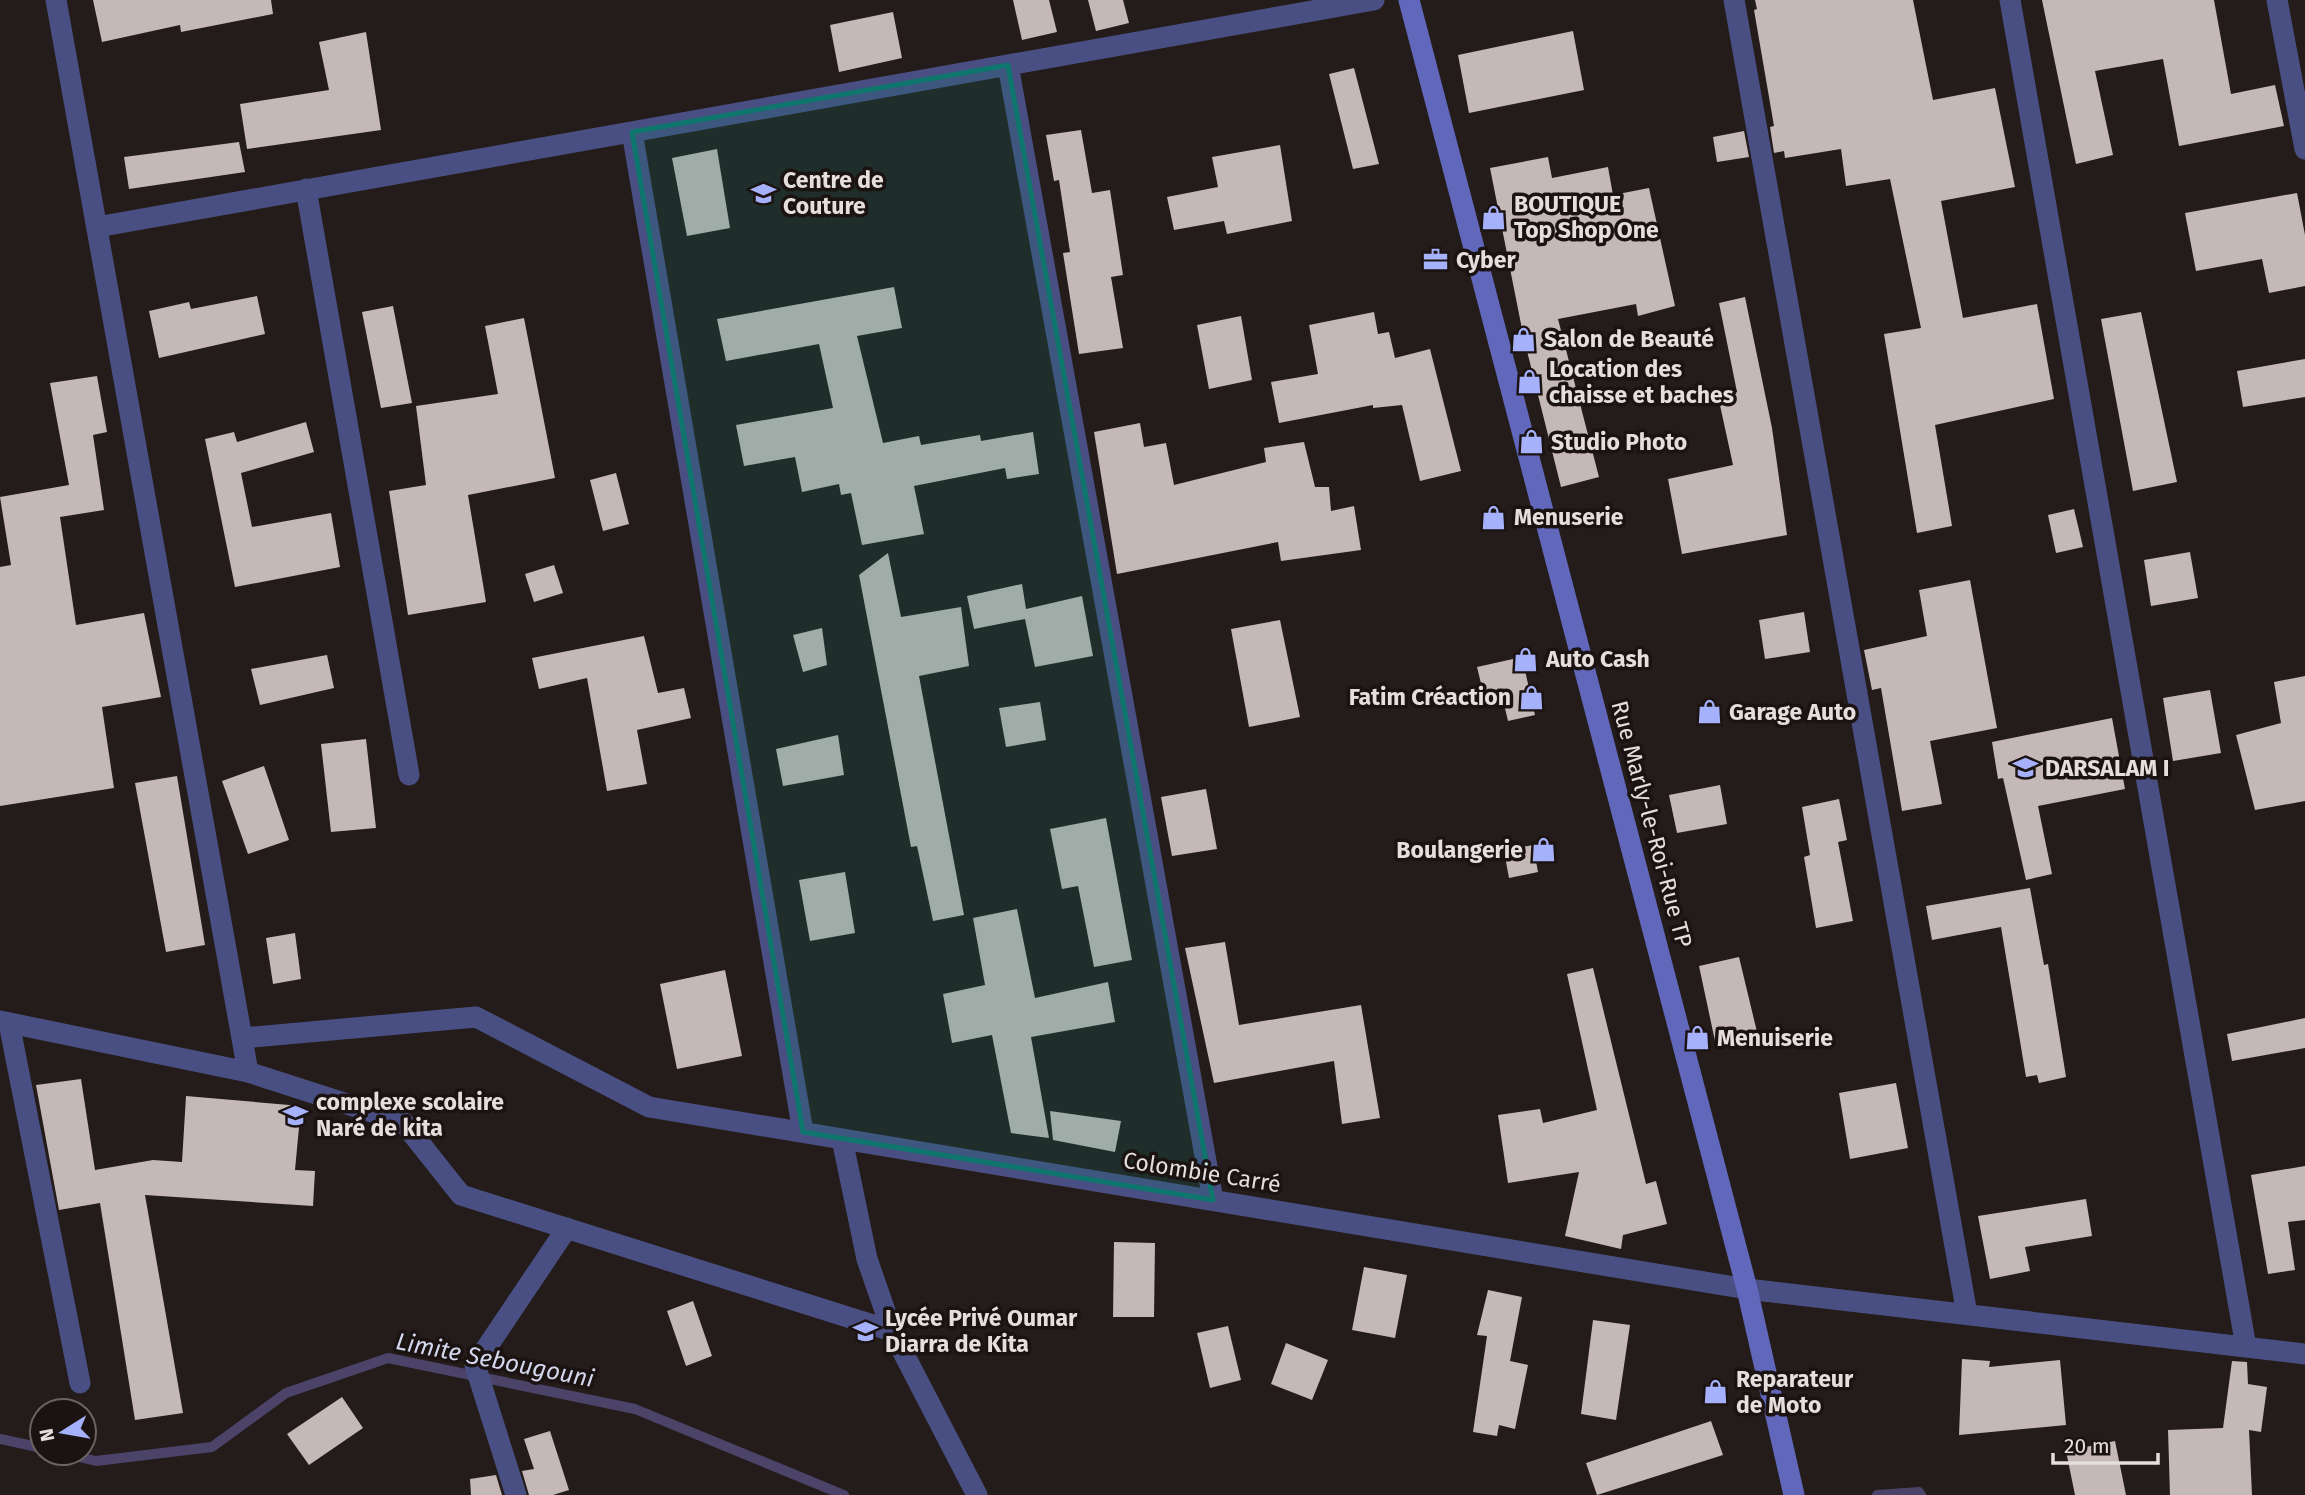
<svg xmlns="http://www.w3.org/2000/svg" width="2305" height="1495" viewBox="0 0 2305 1495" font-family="'Fira Sans',sans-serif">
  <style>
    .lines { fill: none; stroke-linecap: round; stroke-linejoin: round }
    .stream { stroke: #4b4368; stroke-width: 10 }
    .building { fill: #c4b9b6 }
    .street { stroke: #494f82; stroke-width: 21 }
    .secondary { stroke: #6168bc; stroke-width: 21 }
    .marked { fill: #0f766e; fill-opacity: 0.2; stroke: #0f766e; stroke-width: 5; stroke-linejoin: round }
    .labels { text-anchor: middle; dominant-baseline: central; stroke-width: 7; stroke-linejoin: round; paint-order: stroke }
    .poi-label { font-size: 23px; font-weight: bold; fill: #e4dedc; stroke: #1b1311; text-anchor: start }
    .street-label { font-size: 23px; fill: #e4dedc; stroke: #1b1311 }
    .water-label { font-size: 24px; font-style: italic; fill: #d4d8ef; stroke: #1b1311 }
  </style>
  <rect width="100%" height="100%" fill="#241c1a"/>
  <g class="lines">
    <path class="stream" d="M 0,1439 L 42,1448
      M 62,1453 L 96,1461 L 212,1447 L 286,1393 L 388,1358 L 635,1409 L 844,1495
      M 1877,1495 L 1919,1492 L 1921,1495"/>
  </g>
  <path class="building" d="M 93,0 L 271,0 L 273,14 L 181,32 L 180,25 L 102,42 Z
    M 1013,0 L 1049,0 L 1057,32 L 1022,40 Z
    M 1088,0 L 1123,0 L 1129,23 L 1096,31 Z
    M 1755,0 L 1913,0 L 1933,100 L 1995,88 L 2015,187 L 1941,201 L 1963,318 L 2037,304 L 2054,399 L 1935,425 L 1952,526 L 1917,533 L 1884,334 L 1921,328 L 1890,179 L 1846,186 L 1841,149 L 1785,158 L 1784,151 L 1774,153 L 1770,127 L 1774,126 L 1754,10 L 1757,9 Z
    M 2042,0 L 2214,0 L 2231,94 L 2275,85 L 2284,126 L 2179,146 L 2163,59 L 2095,71 L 2113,155 L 2076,164 Z
    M 893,12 L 902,58 L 839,72 L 830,25 Z
    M 1573,31 L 1584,90 L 1469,113 L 1458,55 Z
    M 366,32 L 381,130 L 247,149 L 240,104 L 329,90 L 319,42 Z
    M 1354,68 L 1379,164 L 1353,169 L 1329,74 Z
    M 1081,130 L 1092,193 L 1110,190 L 1123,275 L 1111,277 L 1123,348 L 1079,354 L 1063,253 L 1070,252 L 1059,180 L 1054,181 L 1046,135 Z
    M 1744,131 L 1749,157 L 1717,162 L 1713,137 Z
    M 239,142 L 245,172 L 129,189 L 124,157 Z
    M 1280,145 L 1292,221 L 1227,234 L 1224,221 L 1174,230 L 1167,197 L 1218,187 L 1212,157 Z
    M 717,149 L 730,228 L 687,236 L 672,158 Z
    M 1548,157 L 1552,178 L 1608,167 L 1613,195 L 1649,188 L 1675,306 L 1638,316 L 1636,304 L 1558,319 L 1599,477 L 1561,487 L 1524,339 L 1490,168 Z
    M 2297,193 L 2305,235 L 2305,286 L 2269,293 L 2262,259 L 2196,271 L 2185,213 Z
    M 894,287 L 902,328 L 857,336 L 883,443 L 919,436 L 921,445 L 980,435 L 981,441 L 1033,432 L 1039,474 L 1007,479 L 1005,468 L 914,486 L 924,534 L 862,545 L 851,493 L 841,495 L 839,484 L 802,492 L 795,457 L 744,466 L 736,425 L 833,408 L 819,344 L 726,361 L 717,319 Z
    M 257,296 L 265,334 L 159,358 L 149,311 L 189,302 L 191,309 Z
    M 1745,297 L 1772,428 L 1787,535 L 1682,554 L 1668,479 L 1733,465 L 1718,396 L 1737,392 L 1719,303 Z
    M 393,306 L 412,403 L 381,408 L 362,312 Z
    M 1374,312 L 1378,334 L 1389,332 L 1395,358 L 1430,349 L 1461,471 L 1420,481 L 1402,405 L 1373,408 L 1373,405 L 1279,423 L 1271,382 L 1318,374 L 1309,325 Z
    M 2141,312 L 2177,482 L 2133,491 L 2101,319 Z
    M 1241,316 L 1252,380 L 1209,389 L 1197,325 Z
    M 524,318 L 555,478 L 468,495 L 486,602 L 408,615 L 389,491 L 426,485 L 416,406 L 498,394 L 485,326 Z
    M 2305,359 L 2305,397 L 2243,407 L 2237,371 Z
    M 97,376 L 107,432 L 93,435 L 104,510 L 60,517 L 76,625 L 144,613 L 161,697 L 102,707 L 114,788 L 0,806 L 0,567 L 11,565 L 0,497 L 69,485 L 50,383 Z
    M 306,422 L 314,452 L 241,473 L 252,527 L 331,513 L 340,567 L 235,587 L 205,439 L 234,432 L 237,442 Z
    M 1140,423 L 1144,447 L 1166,443 L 1174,485 L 1266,462 L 1264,448 L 1304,442 L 1315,487 L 1329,487 L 1331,511 L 1354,506 L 1361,550 L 1281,561 L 1278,542 L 1117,574 L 1094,432 Z
    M 616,473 L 629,524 L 603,531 L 590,480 Z
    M 2074,509 L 2083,547 L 2056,553 L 2048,515 Z
    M 2190,552 L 2198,598 L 2151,606 L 2144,560 Z
    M 888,553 L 901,617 L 961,607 L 969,666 L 919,676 L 964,915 L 933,921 L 917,846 L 911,847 L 859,575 Z
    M 554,565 L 563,593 L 534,602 L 525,574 Z
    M 1970,580 L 1997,728 L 1930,741 L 1942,804 L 1902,811 L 1881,688 L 1872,690 L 1864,650 L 1927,636 L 1919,590 Z
    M 1022,584 L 1026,609 L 1082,596 L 1093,656 L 1035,667 L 1025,619 L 974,629 L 967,596 Z
    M 1804,612 L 1810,652 L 1765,659 L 1759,620 Z
    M 1280,620 L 1300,717 L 1249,727 L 1231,629 Z
    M 822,628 L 827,665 L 803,672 L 793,635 Z
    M 644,636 L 658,693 L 684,688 L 691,718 L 637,730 L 647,784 L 607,791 L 587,678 L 539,689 L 532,658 Z
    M 327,655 L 334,688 L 260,705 L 251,669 Z
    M 1522,657 L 1535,715 L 1508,721 L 1503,700 L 1486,704 L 1477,667 Z
    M 2305,676 L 2305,801 L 2255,810 L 2236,735 L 2281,723 L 2274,682 Z
    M 2210,690 L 2221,753 L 2173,761 L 2163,698 Z
    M 1040,702 L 1046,740 L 1006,747 L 999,708 Z
    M 2112,718 L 2125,789 L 2038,806 L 2052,874 L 2026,880 L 2003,778 L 1998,779 L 1992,742 Z
    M 838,735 L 844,775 L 783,786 L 776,749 Z
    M 366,739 L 376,828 L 331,832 L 321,744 Z
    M 264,766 L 289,840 L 248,854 L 222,781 Z
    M 177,776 L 205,945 L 166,952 L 135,783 Z
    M 1720,785 L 1727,824 L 1677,833 L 1669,795 Z
    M 1206,789 L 1217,849 L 1172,856 L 1161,797 Z
    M 1839,799 L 1847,840 L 1838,842 L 1853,921 L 1816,928 L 1804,857 L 1810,855 L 1802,807 Z
    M 1106,818 L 1132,960 L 1094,967 L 1078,886 L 1062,889 L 1050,829 Z
    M 1533,845 L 1538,872 L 1509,878 L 1504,851 Z
    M 845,872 L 855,933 L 810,941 L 799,880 Z
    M 2030,888 L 2044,965 L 2048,964 L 2066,1077 L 2039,1083 L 2037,1075 L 2026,1077 L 2001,927 L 1932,940 L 1926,906 Z
    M 1017,909 L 1035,998 L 1108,982 L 1115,1022 L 1031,1037 L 1049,1138 L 1011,1133 L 992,1035 L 952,1043 L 943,994 L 985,985 L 973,918 Z
    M 295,933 L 301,979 L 273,984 L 266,938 Z
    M 1225,942 L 1239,1025 L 1361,1005 L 1380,1118 L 1342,1124 L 1334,1061 L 1214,1083 L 1185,948 Z
    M 1739,957 L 1757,1032 L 1715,1041 L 1699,966 Z
    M 1593,968 L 1646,1184 L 1656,1181 L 1667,1224 L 1623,1235 L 1621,1249 L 1565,1236 L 1579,1172 L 1508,1183 L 1498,1115 L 1540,1109 L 1543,1123 L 1597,1110 L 1567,974 Z
    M 725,970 L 742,1056 L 677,1069 L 660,984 Z
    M 2305,1018 L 2305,1048 L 2232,1061 L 2227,1034 Z
    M 81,1079 L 95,1170 L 153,1160 L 182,1162 L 186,1096 L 301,1106 L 295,1170 L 315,1171 L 313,1206 L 145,1195 L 183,1413 L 135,1420 L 100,1203 L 59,1210 L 36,1085 Z
    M 1896,1083 L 1908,1148 L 1850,1159 L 1839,1093 Z
    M 1050,1111 L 1121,1121 L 1115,1152 L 1053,1140 Z
    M 2305,1166 L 2305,1220 L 2288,1222 L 2295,1270 L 2268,1274 L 2251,1175 Z
    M 2086,1199 L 2092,1236 L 2025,1247 L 2030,1271 L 1990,1279 L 1978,1216 Z
    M 1114,1242 L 1155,1243 L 1154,1317 L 1113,1317 Z
    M 1364,1267 L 1407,1275 L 1395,1338 L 1352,1330 Z
    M 1488,1290 L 1522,1297 L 1510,1361 L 1528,1365 L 1515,1429 L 1499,1425 L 1497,1436 L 1473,1432 L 1487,1336 L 1477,1335 Z
    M 693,1301 L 712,1356 L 686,1366 L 667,1311 Z
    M 1593,1320 L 1630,1325 L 1616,1420 L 1581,1414 Z
    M 1228,1326 L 1241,1380 L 1210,1388 L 1197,1333 Z
    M 1286,1343 L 1328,1360 L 1312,1400 L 1271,1384 Z
    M 1962,1359 L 1990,1361 L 1989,1367 L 2060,1360 L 2066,1425 L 1959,1435 Z
    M 2232,1361 L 2247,1362 L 2248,1384 L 2267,1387 L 2261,1432 L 2249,1430 L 2252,1495 L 2170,1495 L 2168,1430 L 2223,1428 Z
    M 342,1397 L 363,1428 L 309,1465 L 287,1434 Z
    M 1711,1421 L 1723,1455 L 1597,1495 L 1586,1463 Z
    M 550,1431 L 569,1490 L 553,1495 L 529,1495 L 522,1471 L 534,1469 L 524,1439 Z
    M 2115,1441 L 2126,1495 L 2075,1495 L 2066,1451 Z
    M 496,1475 L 502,1495 L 471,1495 L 470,1479 Z"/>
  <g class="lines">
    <path class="street" d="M 56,0 L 248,1072
      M 1734,0 L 1967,1314
      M 2010,0 L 2246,1347
      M 2277,0 L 2305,149
      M 1008,65 L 1213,1200
      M 632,132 L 803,1132
      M 306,189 L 409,775
      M 97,227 L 1374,0
      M 0,1021 L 248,1072 L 403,1122 L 461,1195 L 892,1331
      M 9,1023 L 80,1383
      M 242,1038 L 476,1017 L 649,1107 L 1747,1289 L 2305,1354
      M 842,1139 L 867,1259 L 892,1331 L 977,1495
      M 516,1495 L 475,1365 L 567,1228"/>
    <path class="secondary" d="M 1409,0 L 1747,1289 L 1794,1495"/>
  </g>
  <path class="marked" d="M 1008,65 L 1213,1200 L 803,1132 L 632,132 Z"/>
  <defs>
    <symbol id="university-bare" viewBox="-9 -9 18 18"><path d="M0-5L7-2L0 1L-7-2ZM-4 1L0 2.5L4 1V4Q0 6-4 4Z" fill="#a6b1fc" stroke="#1b1311" stroke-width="2.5" paint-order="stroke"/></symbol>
    <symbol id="shop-bare" viewBox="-9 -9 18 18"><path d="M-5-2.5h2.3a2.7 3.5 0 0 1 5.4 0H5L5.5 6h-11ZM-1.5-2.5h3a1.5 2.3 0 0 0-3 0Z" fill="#a6b1fc" stroke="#1b1311" stroke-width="2.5" paint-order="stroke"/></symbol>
    <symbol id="office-bare" viewBox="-9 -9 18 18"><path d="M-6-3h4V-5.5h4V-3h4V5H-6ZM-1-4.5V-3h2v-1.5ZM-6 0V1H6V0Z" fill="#a6b1fc" stroke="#1b1311" stroke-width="2.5" paint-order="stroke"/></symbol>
    <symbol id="school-bare" viewBox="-9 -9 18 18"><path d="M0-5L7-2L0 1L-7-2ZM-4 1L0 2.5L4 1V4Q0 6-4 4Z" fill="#a6b1fc" stroke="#1b1311" stroke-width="2.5" paint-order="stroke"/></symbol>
  </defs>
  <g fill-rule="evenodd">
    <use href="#university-bare" x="746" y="176" width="35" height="35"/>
    <use href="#shop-bare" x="1476" y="200" width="35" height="35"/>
    <use href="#office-bare" x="1418" y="242" width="35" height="35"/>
    <use href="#shop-bare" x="1506" y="322" width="35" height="35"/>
    <use href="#shop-bare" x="1512" y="364" width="35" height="35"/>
    <use href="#shop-bare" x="1514" y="424" width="35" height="35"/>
    <use href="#shop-bare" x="1476" y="500" width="35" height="35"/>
    <use href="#shop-bare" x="1508" y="642" width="35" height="35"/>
    <use href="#shop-bare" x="1514" y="680" width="35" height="35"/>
    <use href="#shop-bare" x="1692" y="694" width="35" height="35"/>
    <use href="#school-bare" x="2008" y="750" width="35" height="35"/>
    <use href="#shop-bare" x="1526" y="832" width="35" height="35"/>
    <use href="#shop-bare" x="1680" y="1020" width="35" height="35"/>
    <use href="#school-bare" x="278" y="1098" width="35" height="35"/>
    <use href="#school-bare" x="848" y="1314" width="35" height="35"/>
    <use href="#shop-bare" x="1698" y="1374" width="35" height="35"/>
  </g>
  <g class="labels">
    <g class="poi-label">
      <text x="783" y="180">Centre de<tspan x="783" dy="26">Couture</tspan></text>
      <text x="1514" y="204">BOUTIQUE<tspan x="1514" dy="26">Top Shop One</tspan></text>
      <text x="1456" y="260">Cyber</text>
      <text x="1544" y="339">Salon de Beauté</text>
      <text x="1549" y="369">Location des<tspan x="1549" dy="26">chaisse et baches</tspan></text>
      <text x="1551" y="442">Studio Photo</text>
      <text x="1514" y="517">Menuserie</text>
      <text x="1546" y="659">Auto Cash</text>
      <text x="1511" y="697" text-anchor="end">Fatim Créaction</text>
      <text x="1729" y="712">Garage Auto</text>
      <text x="2045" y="768">DARSALAM I</text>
      <text x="1523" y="850" text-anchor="end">Boulangerie</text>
      <text x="1717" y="1038">Menuiserie</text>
      <text x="316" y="1102">complexe scolaire<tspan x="316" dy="26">Naré de kita</tspan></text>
      <text x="885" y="1318">Lycée Privé Oumar<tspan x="885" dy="26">Diarra de Kita</tspan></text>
      <text x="1736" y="1379">Reparateur<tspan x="1736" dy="26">de Moto</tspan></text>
    </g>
    <g class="street-label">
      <text transform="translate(1652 824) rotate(75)">Rue Marly-le-Roi-Rue TP</text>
      <text transform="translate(1202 1172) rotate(9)">Colombie Carré</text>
    </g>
    <g class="water-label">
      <text transform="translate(495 1360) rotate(11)">Limite Sebougouni</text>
    </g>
  </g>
  <g transform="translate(63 1432) rotate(259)"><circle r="33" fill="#1b1311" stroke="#6b6462" stroke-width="2"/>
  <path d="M0-5L12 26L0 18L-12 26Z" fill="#a6b1fc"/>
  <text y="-10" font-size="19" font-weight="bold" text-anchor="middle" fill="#e4dedc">N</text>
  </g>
  <path d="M2053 1453v10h105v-10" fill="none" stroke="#e4dedc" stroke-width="3.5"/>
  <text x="2064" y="1453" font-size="21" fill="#e4dedc" stroke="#1b1311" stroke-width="5" paint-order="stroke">20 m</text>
</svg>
